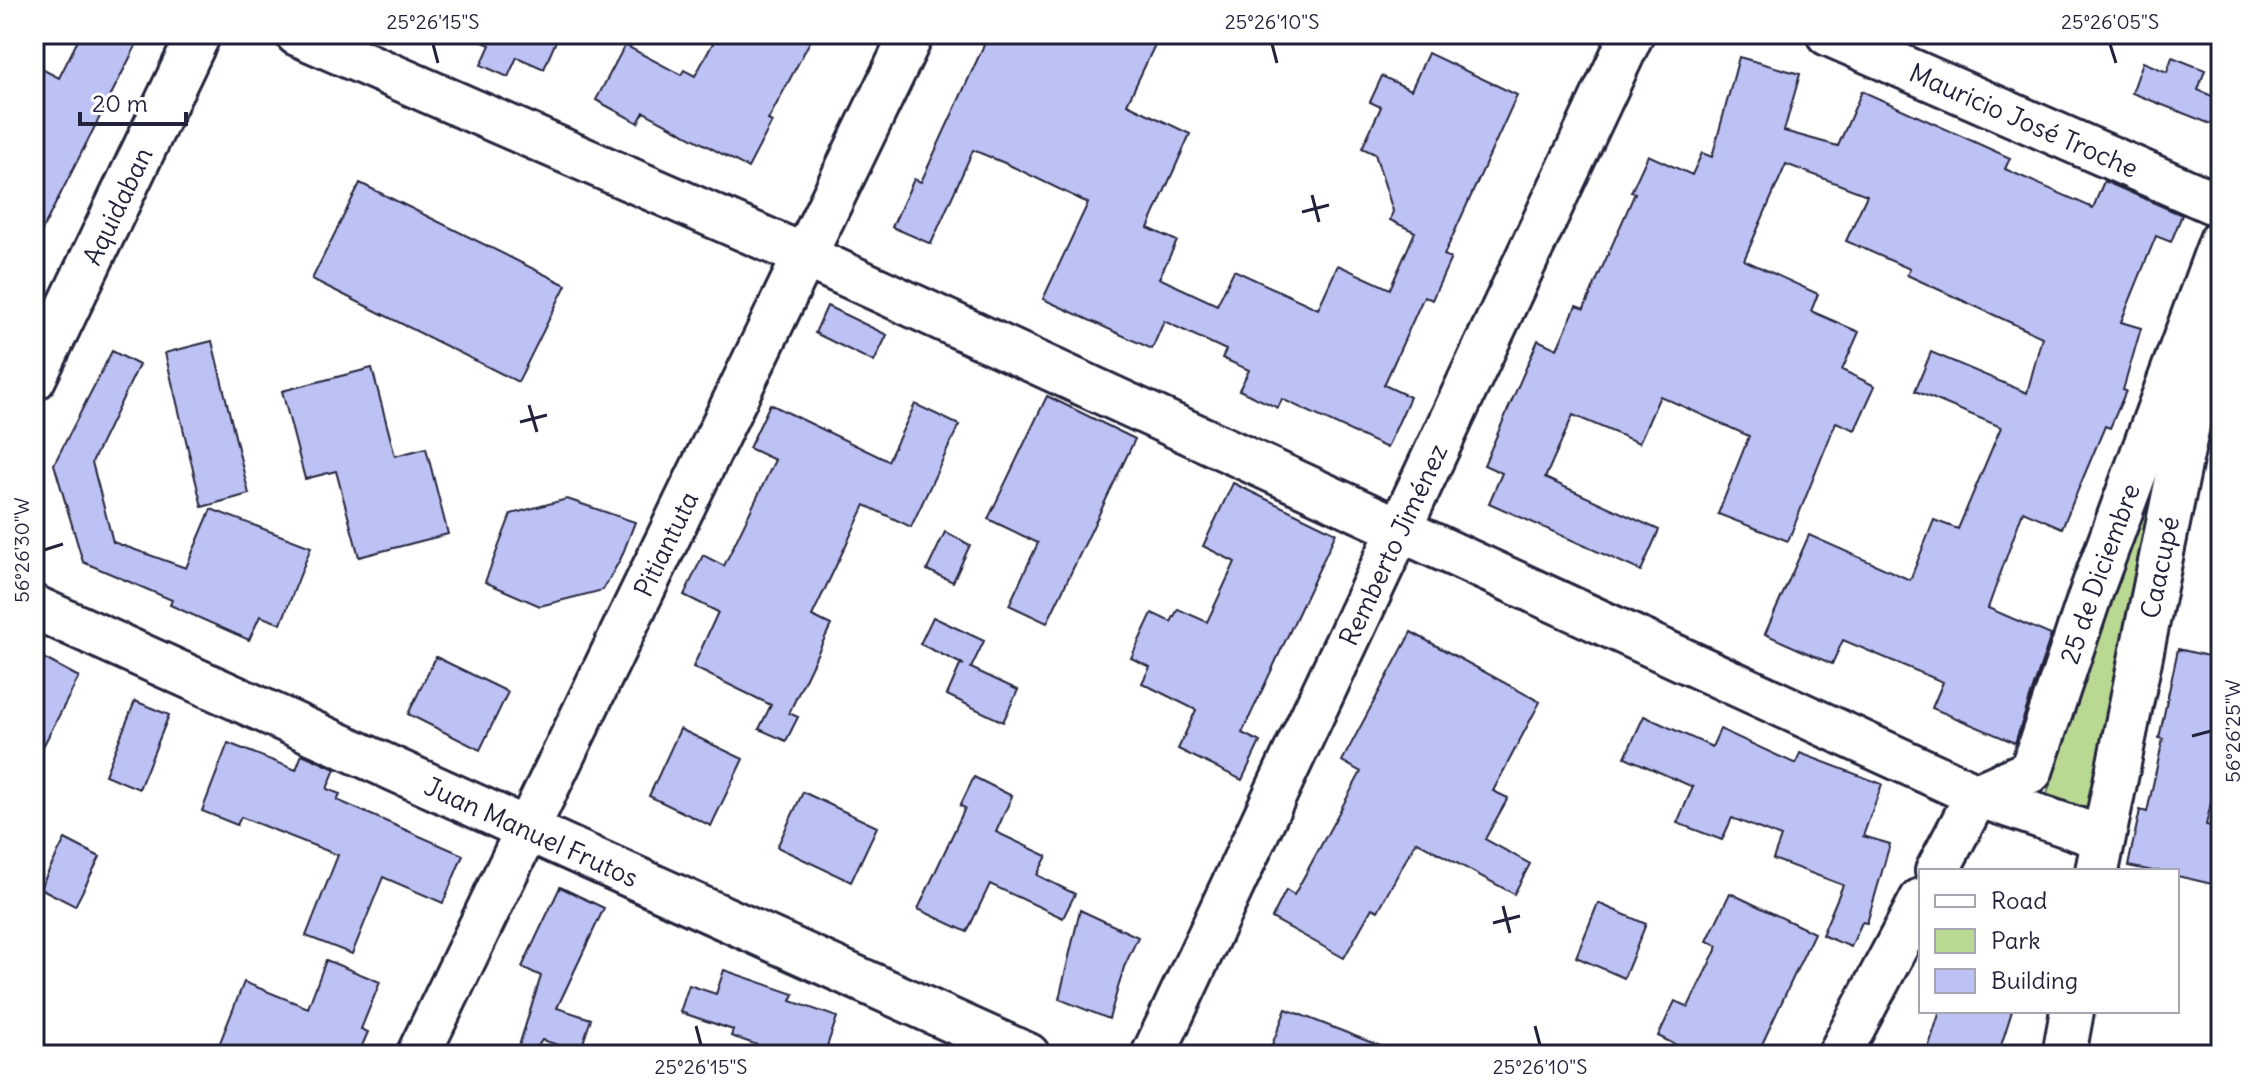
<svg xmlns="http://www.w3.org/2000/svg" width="2255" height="1089" viewBox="0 0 2255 1089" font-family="Delius,sans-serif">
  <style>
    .green { fill: #b9d993; stroke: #6e7e67; stroke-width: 2 }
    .building { fill: #bdc2f4; stroke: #22223b; stroke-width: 2 }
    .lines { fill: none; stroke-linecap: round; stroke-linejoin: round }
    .minor-casing { stroke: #22223b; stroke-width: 48 }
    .minor { stroke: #fff; stroke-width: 42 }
    .ticks { fill: none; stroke: #22223b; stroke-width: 3 }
    .labels { text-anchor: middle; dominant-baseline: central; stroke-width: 6; stroke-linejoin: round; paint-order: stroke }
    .street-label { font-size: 26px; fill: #22223b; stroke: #fff }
    .neatline { fill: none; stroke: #22223b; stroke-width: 3 }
    .ticks-label { font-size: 20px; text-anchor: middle; fill: #22223b }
  </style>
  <rect width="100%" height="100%" fill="#fff"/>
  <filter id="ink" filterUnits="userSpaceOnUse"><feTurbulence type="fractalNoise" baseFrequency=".0125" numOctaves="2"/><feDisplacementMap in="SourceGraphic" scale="16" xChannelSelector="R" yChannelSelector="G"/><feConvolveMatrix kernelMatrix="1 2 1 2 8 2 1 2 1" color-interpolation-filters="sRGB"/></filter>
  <g filter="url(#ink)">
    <path class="green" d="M 2174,401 L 2090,812 L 2046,797 Z"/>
    <path class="building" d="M 81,34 L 142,34 L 34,246 L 34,65 L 59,78 Z
      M 465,34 L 559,34 L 544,69 L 517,57 L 508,77 L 481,65 L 490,45 Z
      M 718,34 L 814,34 L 768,120 L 772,122 L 748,168 L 644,112 L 638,123 L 596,100 L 625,45 L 681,75 L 684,70 L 695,76 Z
      M 989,34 L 1160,34 L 1127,104 L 1190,134 L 1148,228 L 1177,241 L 1159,278 L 1217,305 L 1234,270 L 1318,309 L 1338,265 L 1390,289 L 1415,232 L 1390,220 L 1393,211 L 1375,154 L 1362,148 L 1381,107 L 1370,102 L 1382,76 L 1411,90 L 1428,53 L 1517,95 L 1444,255 L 1451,258 L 1432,300 L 1424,296 L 1384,385 L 1410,397 L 1387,448 L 1282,399 L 1278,408 L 1239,390 L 1249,370 L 1222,358 L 1226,350 L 1164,321 L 1152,349 L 1043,299 L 1088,203 L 1007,164 L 973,150 L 931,244 L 892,227 L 914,179 L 921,182 Z
      M 1739,57 L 1800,74 L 1784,131 L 1838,146 L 1862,91 L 2010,158 L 2005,169 L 2093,208 L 2104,181 L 2182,215 L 2171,242 L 2156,236 L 2121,322 L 2141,328 L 2123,390 L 2126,391 L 2110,428 L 2105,426 L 2062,528 L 2023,511 L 1988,608 L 2051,635 L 2015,743 L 1932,708 L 1943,682 L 1843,640 L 1832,664 L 1765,634 L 1809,535 L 1910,580 L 1934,520 L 1958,529 L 2001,427 L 1915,391 L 1931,352 L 2027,393 L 2042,337 L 1907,275 L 1910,269 L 1846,241 L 1867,195 L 1786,164 L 1744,260 L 1818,294 L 1811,311 L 1859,332 L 1842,370 L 1875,386 L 1855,430 L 1836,422 L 1788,541 L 1718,514 L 1749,436 L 1660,396 L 1639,443 L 1573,415 L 1545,478 L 1659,530 L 1641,571 L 1489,503 L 1502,473 L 1484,465 L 1538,340 L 1557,349 L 1576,306 L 1584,309 L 1635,193 L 1631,192 L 1648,155 L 1692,175 L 1702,153 L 1712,157 Z
      M 2172,57 L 2205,70 L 2198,90 L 2221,100 L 2221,128 L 2132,93 L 2143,62 L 2167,72 Z
      M 360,183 L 566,285 L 518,382 L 312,279 Z
      M 827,306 L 887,335 L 874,362 L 815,333 Z
      M 212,341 L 249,494 L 202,507 L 165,353 Z
      M 112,351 L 139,365 L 92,462 L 113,542 L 186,568 L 211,509 L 311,547 L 281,624 L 260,616 L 249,640 L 170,605 L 172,600 L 83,562 L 54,464 Z
      M 372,368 L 395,456 L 426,448 L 448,534 L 359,557 L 336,471 L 305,479 L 282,391 Z
      M 1047,396 L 1135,439 L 1047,623 L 1009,605 L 1038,543 L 988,519 Z
      M 770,404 L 888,461 L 915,404 L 959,425 L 911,527 L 865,505 L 812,616 L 831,625 L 789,713 L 798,717 L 786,741 L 759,729 L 771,705 L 693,667 L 718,612 L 684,595 L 703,555 L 724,566 L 775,460 L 749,448 Z
      M 1233,483 L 1336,533 L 1242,733 L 1260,742 L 1242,780 L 1178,749 L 1196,710 L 1142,683 L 1150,667 L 1131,658 L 1152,613 L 1171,622 L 1178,609 L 1207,622 L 1235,562 L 1203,546 Z
      M 567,499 L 635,522 L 621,558 L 603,590 L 540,606 L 485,582 L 511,514 Z
      M 945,532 L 970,545 L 953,582 L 927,570 Z
      M 933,617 L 984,641 L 971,668 L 1018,690 L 1003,722 L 947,695 L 961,663 L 964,665 L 920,644 Z
      M 1411,632 L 1540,702 L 1493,791 L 1508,798 L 1485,839 L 1530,864 L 1514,894 L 1416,841 L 1378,911 L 1372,908 L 1344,958 L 1272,918 L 1286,890 L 1294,895 L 1361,772 L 1342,761 Z
      M 2178,649 L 2221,659 L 2221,759 L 2206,825 L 2221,828 L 2221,886 L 2177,876 L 2177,871 L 2153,871 L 2128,866 L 2140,810 L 2147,812 L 2163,739 L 2159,738 Z
      M 34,653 L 79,677 L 34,764 Z
      M 436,657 L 508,692 L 480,750 L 408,714 Z
      M 135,701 L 169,715 L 139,789 L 105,775 Z
      M 1644,716 L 1712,747 L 1720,729 L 1796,764 L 1800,753 L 1882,784 L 1863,836 L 1890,844 L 1867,923 L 1862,922 L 1851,947 L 1822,935 L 1843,885 L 1773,859 L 1781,837 L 1732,818 L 1722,840 L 1677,823 L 1693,787 L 1625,757 Z
      M 680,729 L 743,759 L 711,826 L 649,796 Z
      M 228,743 L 296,770 L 302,754 L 335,769 L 327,789 L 340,794 L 337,800 L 463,855 L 443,903 L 383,877 L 352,954 L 306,936 L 338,855 L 241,817 L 237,825 L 202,811 Z
      M 974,777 L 1012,796 L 996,832 L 1047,856 L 1037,875 L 1075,894 L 1063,918 L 990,884 L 967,932 L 918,909 L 965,808 L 960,806 Z
      M 803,792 L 877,827 L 851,882 L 777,847 Z
      M 65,839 L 100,857 L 75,906 L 40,888 Z
      M 560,887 L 604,908 L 557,1008 L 591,1019 L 580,1052 L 542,1040 L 532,1055 L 518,1049 L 541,976 L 522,967 Z
      M 1730,893 L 1814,933 L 1757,1055 L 1696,1055 L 1658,1036 L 1675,1001 L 1688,1007 L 1718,946 L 1707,941 Z
      M 1598,903 L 1646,924 L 1624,978 L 1576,957 Z
      M 1080,910 L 1138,937 L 1124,967 L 1109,1019 L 1059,999 Z
      M 326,960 L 380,982 L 361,1029 L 368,1032 L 358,1055 L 215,1055 L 244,982 L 308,1008 Z
      M 724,970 L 794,994 L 791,1001 L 837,1017 L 824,1055 L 787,1055 L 731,1036 L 733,1030 L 680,1012 L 689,985 L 716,994 Z
      M 1286,1009 L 1398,1053 L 1398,1055 L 1268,1055 Z
      M 1940,1011 L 2012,1011 L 1998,1055 L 1926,1055 Z"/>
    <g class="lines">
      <defs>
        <g id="minor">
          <path d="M 297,34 L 805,256 L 1977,795 L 2103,838"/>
          <path id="s1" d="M 1828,34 L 2221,206"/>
          <path id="s2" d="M 34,379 L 199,34"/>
          <path id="s3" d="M 34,607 L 1028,1055"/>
          <path id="s4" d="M 1937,871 L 1977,795 L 2031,771 L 2093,587 L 2221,240"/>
          <path id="s5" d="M 2097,871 L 2204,347"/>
          <path id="s6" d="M 418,1055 L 912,34"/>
          <path id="s7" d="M 1153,1055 L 1632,34"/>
          <path d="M 1839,1055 L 1921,900"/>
          <path d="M 2064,1055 L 2072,1011"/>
        </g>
      </defs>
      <use href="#minor" class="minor-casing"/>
      <use href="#minor" class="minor"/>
    </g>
  </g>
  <path class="ticks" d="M 433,44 L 438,63M 1272,44 L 1277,63M 2110,44 L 2116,63M 1312,195 L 1319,222M 1302,212 L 1329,205M 529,405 L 537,432M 520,422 L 547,415M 44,550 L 63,544M 2192,736 L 2211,731M 1503,906 L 1510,933M 1493,923 L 1520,916M 696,1026 L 701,1045M 1535,1026 L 1540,1045"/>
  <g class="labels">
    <g class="street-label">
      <text stroke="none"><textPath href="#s1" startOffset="214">Mauricio José Troche</textPath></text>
      <text stroke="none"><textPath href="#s2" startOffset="192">Aquidaban</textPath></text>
      <text stroke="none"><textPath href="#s6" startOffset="568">Pitiantuta</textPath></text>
      <text stroke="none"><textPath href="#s7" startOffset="564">Remberto Jiménez</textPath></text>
      <text stroke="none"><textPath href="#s5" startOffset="310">Caacupé</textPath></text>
      <text stroke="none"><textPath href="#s4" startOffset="354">25 de Diciembre</textPath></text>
      <text stroke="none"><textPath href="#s3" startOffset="546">Juan Manuel Frutos</textPath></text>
    </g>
  </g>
  <rect width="2255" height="1089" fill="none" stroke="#fff" stroke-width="88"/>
  <rect x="1919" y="869" width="260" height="144" fill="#ffffff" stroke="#a7a7b1" stroke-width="2"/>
  <rect x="1935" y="895" width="40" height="12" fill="#ffffff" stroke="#a7a7b1" stroke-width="2"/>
  <text x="1991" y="909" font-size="24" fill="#22223b">Road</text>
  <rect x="1935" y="929" width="40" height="24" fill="#b9d993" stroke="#a7a7b1" stroke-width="2"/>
  <text x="1991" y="949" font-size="24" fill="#22223b">Park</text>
  <rect x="1935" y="969" width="40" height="24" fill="#bdc2f4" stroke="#a7a7b1" stroke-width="2"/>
  <text x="1991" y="989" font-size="24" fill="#22223b">Building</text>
  <path d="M80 112v12h106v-12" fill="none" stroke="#22223b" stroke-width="4"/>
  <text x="92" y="112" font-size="24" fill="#22223b" stroke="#ffffff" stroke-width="6" paint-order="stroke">20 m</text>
  <rect x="44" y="44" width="2167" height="1001" class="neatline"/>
  <g class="ticks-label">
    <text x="433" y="29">25°26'15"S</text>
    <text x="1272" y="29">25°26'10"S</text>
    <text x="2110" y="29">25°26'05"S</text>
    <text transform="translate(22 550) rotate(-90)" y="7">56°26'30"W</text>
    <text transform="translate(2233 731) rotate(-90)" y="7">56°26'25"W</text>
    <text x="701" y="1074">25°26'15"S</text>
    <text x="1540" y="1074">25°26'10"S</text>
  </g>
</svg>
